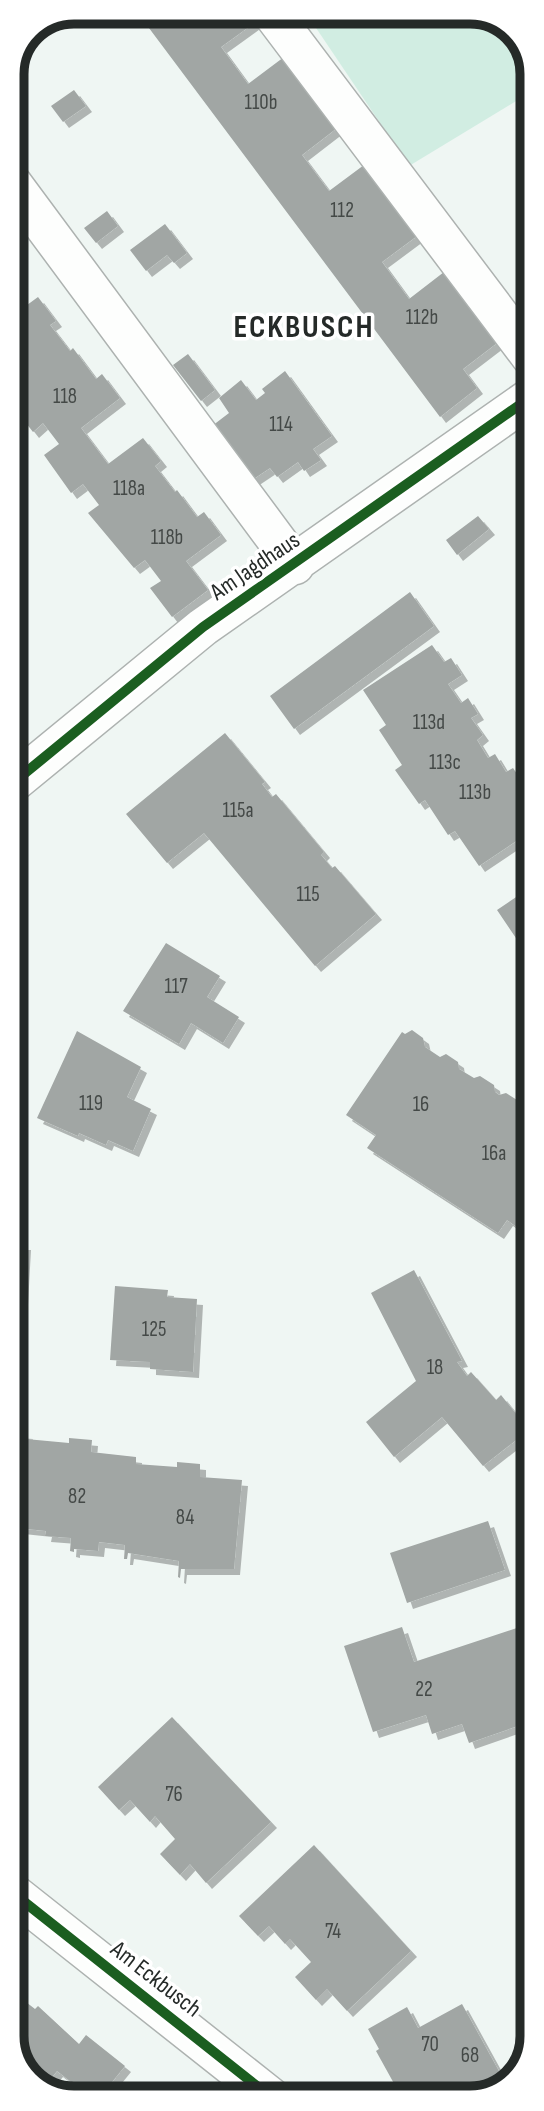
<svg xmlns="http://www.w3.org/2000/svg" width="544" height="2111" viewBox="0 0 544 2111" font-family="'Sofia Sans Condensed',sans-serif">
  <style>
    .green { fill: #d1ede2 }
    .building { fill: #a1a6a4; filter: url(#shadow) }
    .lines { fill: none; stroke-linecap: round; stroke-linejoin: round }
    .minor-casing { stroke: #adb2b0; stroke-width: 41 }
    .minor { stroke: #fdfefd; stroke-width: 38 }
    .cycleway-casing { stroke: #fff; stroke-width: 15 }
    .cycleway { stroke: #1b5e20; stroke-width: 10 }
    .labels { text-anchor: middle; dominant-baseline: central; stroke-width: 7; stroke-linejoin: round; paint-order: stroke }
    .number-label { font-size: 21px; fill: #444947 }
    .street-label { font-size: 24px; fill: #252a28; stroke: #fff }
    .district-label { font-size: 32px; font-weight: bold; letter-spacing: 2px; fill: #252a28; stroke: #fff }
    .rim { fill: none; stroke: #252a28; stroke-width: 9 }
  </style>
  <defs>
    <filter id="shadow"><feDropShadow dx="6" dy="6" stdDeviation="0" flood-color="#0004"/></filter>
  </defs>
  <rect width="100%" height="100%" fill="#eff6f3"/>
  <path class="green" d="M 306,13 L 478,13 L 513,30 L 531,62 L 531,92 L 409,166 Z"/>
  <path class="building" d="M 137,12 L 250,12 L 257,21 L 221,47 L 248,84 L 284,57 L 337,128 L 302,155 L 329,191 L 364,165 L 417,236 L 382,262 L 409,299 L 444,272 L 497,343 L 463,369 L 477,388 L 440,417 Z
    M 74,90 L 86,106 L 63,122 L 51,106 Z
    M 107,211 L 118,226 L 96,243 L 84,228 Z
    M 165,224 L 187,253 L 174,263 L 167,255 L 146,271 L 130,250 Z
    M 38,297 L 56,321 L 50,325 L 70,351 L 73,348 L 96,379 L 102,374 L 120,398 L 81,428 L 108,464 L 143,438 L 161,461 L 155,466 L 175,492 L 177,490 L 197,517 L 204,512 L 221,535 L 186,561 L 208,590 L 172,617 L 150,588 L 161,581 L 145,560 L 134,568 L 88,513 L 99,505 L 83,484 L 71,493 L 44,455 L 59,444 L 43,423 L 33,432 L 12,405 L 12,316 Z
    M 188,354 L 215,390 L 201,401 L 173,365 Z
    M 285,371 L 332,436 L 313,449 L 321,460 L 304,471 L 298,462 L 277,477 L 270,468 L 252,480 L 212,426 L 229,413 L 219,398 L 241,380 L 256,400 L 265,393 L 262,389 Z
    M 478,516 L 489,529 L 457,555 L 446,540 Z
    M 410,592 L 434,626 L 294,729 L 270,696 Z
    M 432,645 L 444,662 L 451,658 L 462,675 L 448,684 L 461,703 L 468,698 L 478,714 L 471,718 L 483,735 L 477,740 L 488,758 L 495,754 L 506,772 L 513,768 L 524,784 L 531,779 L 531,831 L 479,866 L 455,831 L 448,835 L 425,800 L 419,804 L 395,770 L 402,765 L 379,730 L 386,725 L 363,690 Z
    M 225,733 L 265,782 L 262,784 L 272,797 L 276,794 L 324,852 L 321,855 L 332,868 L 335,866 L 376,914 L 315,966 L 204,833 L 167,863 L 126,814 Z
    M 531,887 L 531,946 L 527,940 L 520,944 L 497,910 Z
    M 166,943 L 220,976 L 207,997 L 239,1017 L 223,1043 L 191,1023 L 179,1044 L 123,1011 Z
    M 412,1030 L 423,1038 L 425,1047 L 440,1057 L 446,1054 L 458,1062 L 459,1069 L 474,1078 L 480,1076 L 494,1085 L 495,1092 L 499,1095 L 506,1093 L 517,1100 L 520,1109 L 531,1116 L 531,1237 L 507,1220 L 498,1233 L 367,1148 L 376,1135 L 346,1115 L 402,1032 L 405,1034 Z
    M 77,1031 L 141,1067 L 127,1097 L 151,1109 L 133,1151 L 108,1140 L 106,1145 L 79,1133 L 78,1136 L 37,1118 Z
    M 13,1244 L 25,1244 L 21,1317 L 13,1317 Z
    M 414,1270 L 462,1361 L 457,1362 L 467,1376 L 471,1372 L 496,1400 L 501,1395 L 529,1430 L 483,1466 L 442,1417 L 394,1457 L 366,1422 L 416,1381 L 371,1293 Z
    M 115,1286 L 168,1290 L 167,1297 L 197,1299 L 193,1372 L 150,1369 L 150,1362 L 110,1360 Z
    M 13,1432 L 27,1433 L 26,1439 L 69,1443 L 69,1438 L 92,1440 L 91,1452 L 136,1457 L 136,1464 L 177,1467 L 177,1462 L 200,1464 L 200,1477 L 242,1480 L 234,1569 L 181,1569 L 180,1578 L 178,1577 L 179,1561 L 128,1553 L 127,1559 L 124,1559 L 125,1545 L 99,1542 L 98,1551 L 74,1549 L 74,1552 L 70,1551 L 71,1538 L 45,1536 L 46,1531 L 18,1528 L 18,1535 L 14,1534 Z
    M 488,1521 L 505,1570 L 407,1603 L 390,1553 Z
    M 532,1623 L 532,1721 L 469,1743 L 462,1724 L 432,1734 L 426,1715 L 373,1732 L 344,1646 L 402,1627 L 414,1662 Z
    M 172,1717 L 271,1822 L 206,1883 L 190,1864 L 180,1875 L 160,1854 L 175,1839 L 155,1816 L 150,1822 L 130,1800 L 119,1810 L 98,1787 Z
    M 314,1845 L 411,1951 L 347,2011 L 327,1989 L 316,2000 L 295,1977 L 311,1962 L 290,1939 L 285,1944 L 269,1926 L 258,1936 L 239,1916 Z
    M 13,1992 L 35,2009 L 38,2006 L 79,2044 L 86,2035 L 125,2066 L 99,2098 L 92,2098 L 57,2071 L 43,2088 L 33,2083 L 13,2049 Z
    M 462,2004 L 506,2084 L 482,2098 L 402,2098 L 376,2051 L 379,2049 L 368,2029 L 407,2007 L 418,2028 Z"/>
  <g class="lines">
    <defs>
      <path id="minor" d="M 271,12 L 531,357
        M 12,183 L 295,565
        M 13,783 L 203,627 L 531,397
        M 13,1893 L 272,2098"/>
    </defs>
    <use href="#minor" class="minor-casing"/>
    <use href="#minor" class="minor"/>
    <defs>
      <path id="cycleway" d="M 13,783 L 203,627 L 531,397
        M 13,1893 L 272,2098"/>
    </defs>
    <use href="#cycleway" class="cycleway-casing"/>
    <use href="#cycleway" class="cycleway"/>
  </g>
  <g class="labels">
    <g class="number-label">
      <text x="261" y="102">110b</text>
      <text x="342" y="210">112</text>
      <text x="422" y="317">112b</text>
      <text x="65" y="396">118</text>
      <text x="281" y="424">114</text>
      <text x="129" y="488">118a</text>
      <text x="167" y="537">118b</text>
      <text x="429" y="722">113d</text>
      <text x="445" y="762">113c</text>
      <text x="475" y="792">113b</text>
      <text x="238" y="810">115a</text>
      <text x="308" y="894">115</text>
      <text x="176" y="986">117</text>
      <text x="91" y="1103">119</text>
      <text x="421" y="1104">16</text>
      <text x="494" y="1153">16a</text>
      <text x="154" y="1329">125</text>
      <text x="435" y="1367">18</text>
      <text x="77" y="1496">82</text>
      <text x="185" y="1517">84</text>
      <text x="424" y="1689">22</text>
      <text x="174" y="1794">76</text>
      <text x="333" y="1931">74</text>
      <text x="430" y="2044">70</text>
      <text x="470" y="2055">68</text>
    </g>
    <g class="street-label">
      <text transform="translate(255 566) rotate(-34)">Am Jagdhaus</text>
      <text transform="translate(156 1979) rotate(38)">Am Eckbusch</text>
    </g>
    <g class="district-label">
      <text x="304" y="327">ECKBUSCH</text>
    </g>
  </g>
  <path d="M0 0H544V2111H0ZM74 24H470A50 50 0 0 1 520 74V2036A50 50 0 0 1 470 2086H74A50 50 0 0 1 24 2036V74A50 50 0 0 1 74 24Z" fill="#fff" fill-rule="evenodd"/>
  <path class="rim" d="M74 24H470A50 50 0 0 1 520 74V2036A50 50 0 0 1 470 2086H74A50 50 0 0 1 24 2036V74A50 50 0 0 1 74 24Z"/>
</svg>
